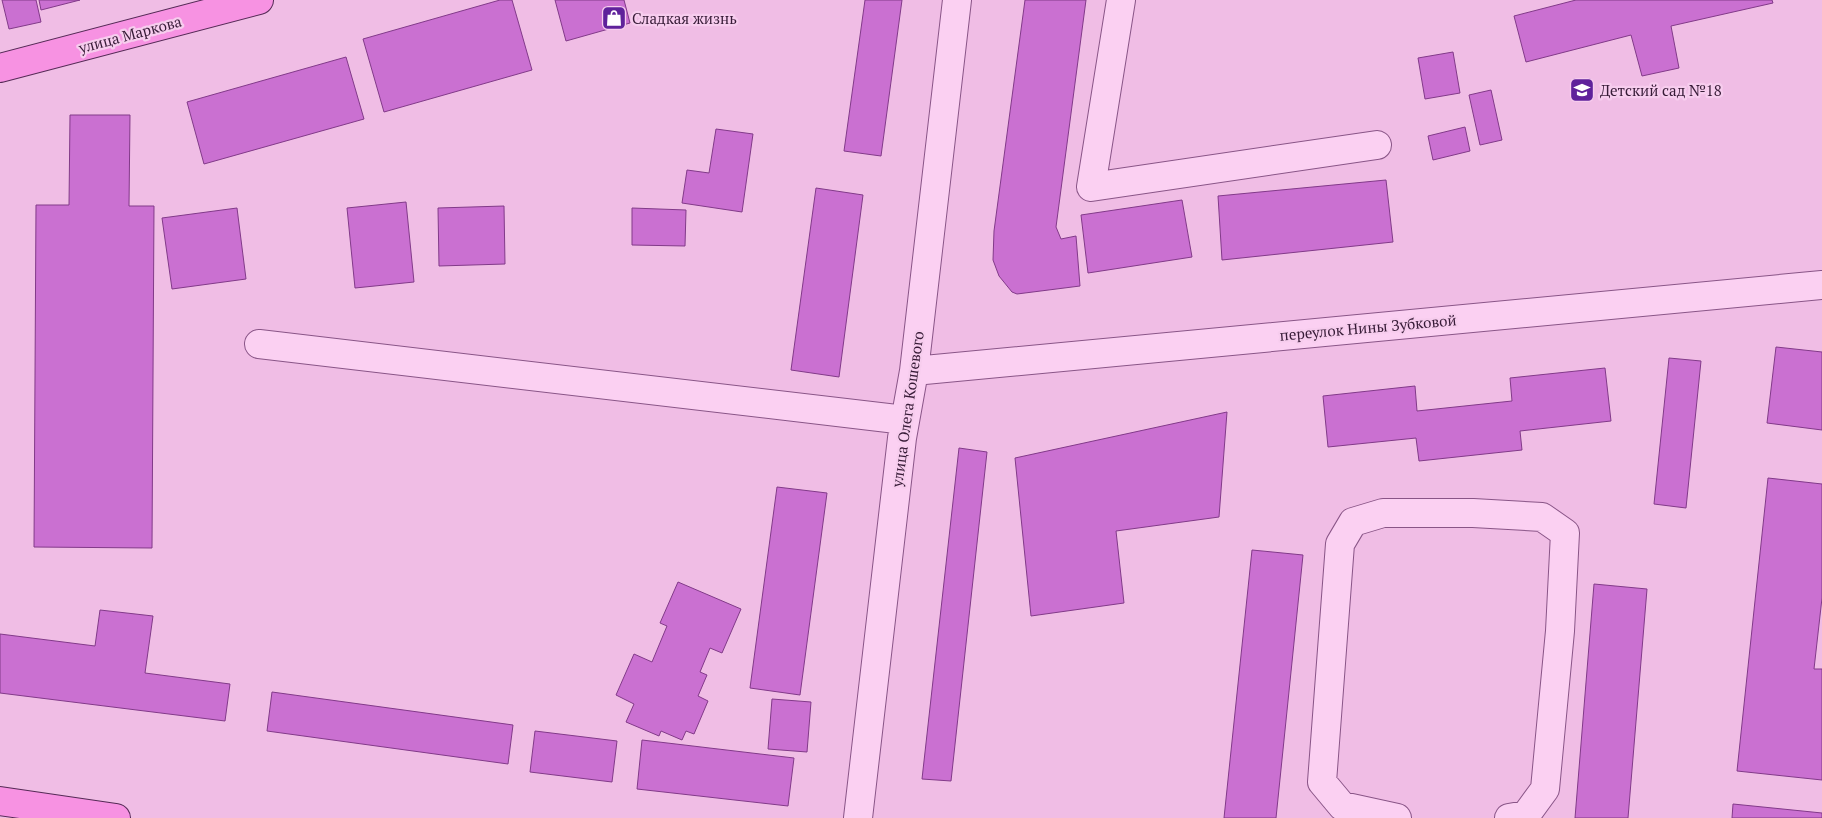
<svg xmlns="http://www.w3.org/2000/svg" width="1822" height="818" viewBox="0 0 1822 818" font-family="'PT Serif',serif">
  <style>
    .building { fill: #ca70d1; stroke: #823a89 }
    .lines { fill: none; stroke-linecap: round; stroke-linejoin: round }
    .minor-casing { stroke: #895587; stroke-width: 30 }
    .major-casing { stroke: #552a56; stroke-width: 30 }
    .minor { stroke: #fbd0f2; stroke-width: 28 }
    .major { stroke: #f792e2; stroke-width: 28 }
    .labels { text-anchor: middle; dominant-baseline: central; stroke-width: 4.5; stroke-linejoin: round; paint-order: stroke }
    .poi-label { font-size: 15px; fill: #371b37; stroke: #f7cdee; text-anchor: start }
    .street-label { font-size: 15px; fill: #371b37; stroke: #f7cdee }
  </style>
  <rect width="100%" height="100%" fill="#f0bde5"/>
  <path class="building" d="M 2,0 L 36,0 L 41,22 L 9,29 Z
    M 39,0 L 80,0 L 41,10 Z
    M 500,0 L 512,0 L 532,70 L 384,112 L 363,39 Z
    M 555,0 L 624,0 L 630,23 L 566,41 Z
    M 865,0 L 902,0 L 881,156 L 844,151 Z
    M 1025,0 L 1086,0 L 1056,227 L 1061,239 L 1076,236 L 1080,286 L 1017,294 L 1012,292 L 999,276 L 993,260 L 994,231 Z
    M 1576,0 L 1772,0 L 1773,3 L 1671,26 L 1679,68 L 1642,76 L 1631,35 L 1526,62 L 1514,16 Z
    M 1453,52 L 1460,93 L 1425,99 L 1418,58 Z
    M 346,57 L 364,119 L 204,164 L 187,102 Z
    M 1491,90 L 1502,140 L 1480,145 L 1469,95 Z
    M 70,115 L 130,115 L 129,206 L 154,206 L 152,548 L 34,547 L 36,205 L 69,205 Z
    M 1465,127 L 1470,151 L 1433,160 L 1428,136 Z
    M 716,129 L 753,134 L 742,212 L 682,203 L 687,170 L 709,173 Z
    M 1386,180 L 1393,242 L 1222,260 L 1218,196 Z
    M 816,188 L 863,195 L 839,377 L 791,370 Z
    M 1182,200 L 1192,257 L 1088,273 L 1081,215 Z
    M 406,202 L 414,282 L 355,288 L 347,208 Z
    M 504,206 L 505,264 L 439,266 L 438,208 Z
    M 237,208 L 246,279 L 172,289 L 162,218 Z
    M 632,208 L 686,210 L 685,246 L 632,245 Z
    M 1776,347 L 1822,352 L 1822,430 L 1767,423 Z
    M 1669,358 L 1701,361 L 1686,508 L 1654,504 Z
    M 1605,368 L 1611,421 L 1520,431 L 1522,450 L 1419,461 L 1416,438 L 1328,447 L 1323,396 L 1415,386 L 1417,411 L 1512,401 L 1510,378 Z
    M 1227,412 L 1219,517 L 1116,531 L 1124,603 L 1031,616 L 1015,458 Z
    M 959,448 L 987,452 L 951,781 L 922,779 Z
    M 1768,478 L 1822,484 L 1822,598 L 1814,669 L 1822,669 L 1822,780 L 1737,771 Z
    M 777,487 L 827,493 L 800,695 L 750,688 Z
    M 1252,550 L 1303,555 L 1276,818 L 1224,818 Z
    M 678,582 L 741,609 L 722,653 L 710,648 L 700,672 L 707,675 L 698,696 L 708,701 L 694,734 L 686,731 L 682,740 L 661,731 L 659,736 L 626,722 L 634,704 L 616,695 L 634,654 L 652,662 L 667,626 L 660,623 Z
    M 1594,584 L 1647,589 L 1628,818 L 1575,818 Z
    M 100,610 L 153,616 L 145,673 L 230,684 L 225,721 L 0,693 L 0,634 L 95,646 Z
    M 272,692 L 513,725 L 508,764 L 267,731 Z
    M 772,699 L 811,702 L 807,752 L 768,749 Z
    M 535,731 L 617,741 L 612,782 L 530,772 Z
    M 642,740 L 794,758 L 788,806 L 637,789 Z
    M 1733,804 L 1822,813 L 1822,818 L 1732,818 Z"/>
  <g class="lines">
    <defs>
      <path id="minor" d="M 1121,0 L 1091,187 L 1377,145
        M 259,344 L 905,420
        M 914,371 L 1822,285
        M 858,818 L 902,438 L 914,371 L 957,0
        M 1397,818 L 1342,806 L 1322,782 L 1340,544 L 1353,522 L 1383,513 L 1473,513 L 1542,517 L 1565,533 L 1560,631 L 1545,789 L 1526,815 L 1509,818"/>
      <path id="major" d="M 0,68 L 259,0
        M 0,801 L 116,818"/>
    </defs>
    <use href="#minor" class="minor-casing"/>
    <use href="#major" class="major-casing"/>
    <use href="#minor" class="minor"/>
    <use href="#major" class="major"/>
  </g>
  <defs>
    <symbol id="shop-square" viewBox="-11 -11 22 22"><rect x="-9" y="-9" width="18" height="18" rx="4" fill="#5f229b" stroke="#f7cdee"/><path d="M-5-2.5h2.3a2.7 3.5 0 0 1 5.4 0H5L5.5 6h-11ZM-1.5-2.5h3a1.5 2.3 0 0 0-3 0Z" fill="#fff"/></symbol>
    <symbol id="school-square" viewBox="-11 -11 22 22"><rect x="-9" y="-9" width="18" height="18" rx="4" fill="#5f229b" stroke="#f7cdee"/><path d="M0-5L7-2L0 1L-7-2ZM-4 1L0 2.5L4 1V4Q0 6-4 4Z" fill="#fff"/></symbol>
  </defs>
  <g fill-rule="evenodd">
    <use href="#shop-square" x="600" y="4" width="28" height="28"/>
    <use href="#school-square" x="1568" y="76" width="28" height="28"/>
  </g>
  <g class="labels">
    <g class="poi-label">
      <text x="632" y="18">Сладкая жизнь</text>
      <text x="1600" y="90">Детский сад №18</text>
    </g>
    <g class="street-label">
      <text transform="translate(130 34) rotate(-15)">улица Маркова</text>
      <text transform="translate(1368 327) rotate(-5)">переулок Нины Зубковой</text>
      <text transform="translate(907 409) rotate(-82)">улица Олега Кошевого</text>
    </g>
  </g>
</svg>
